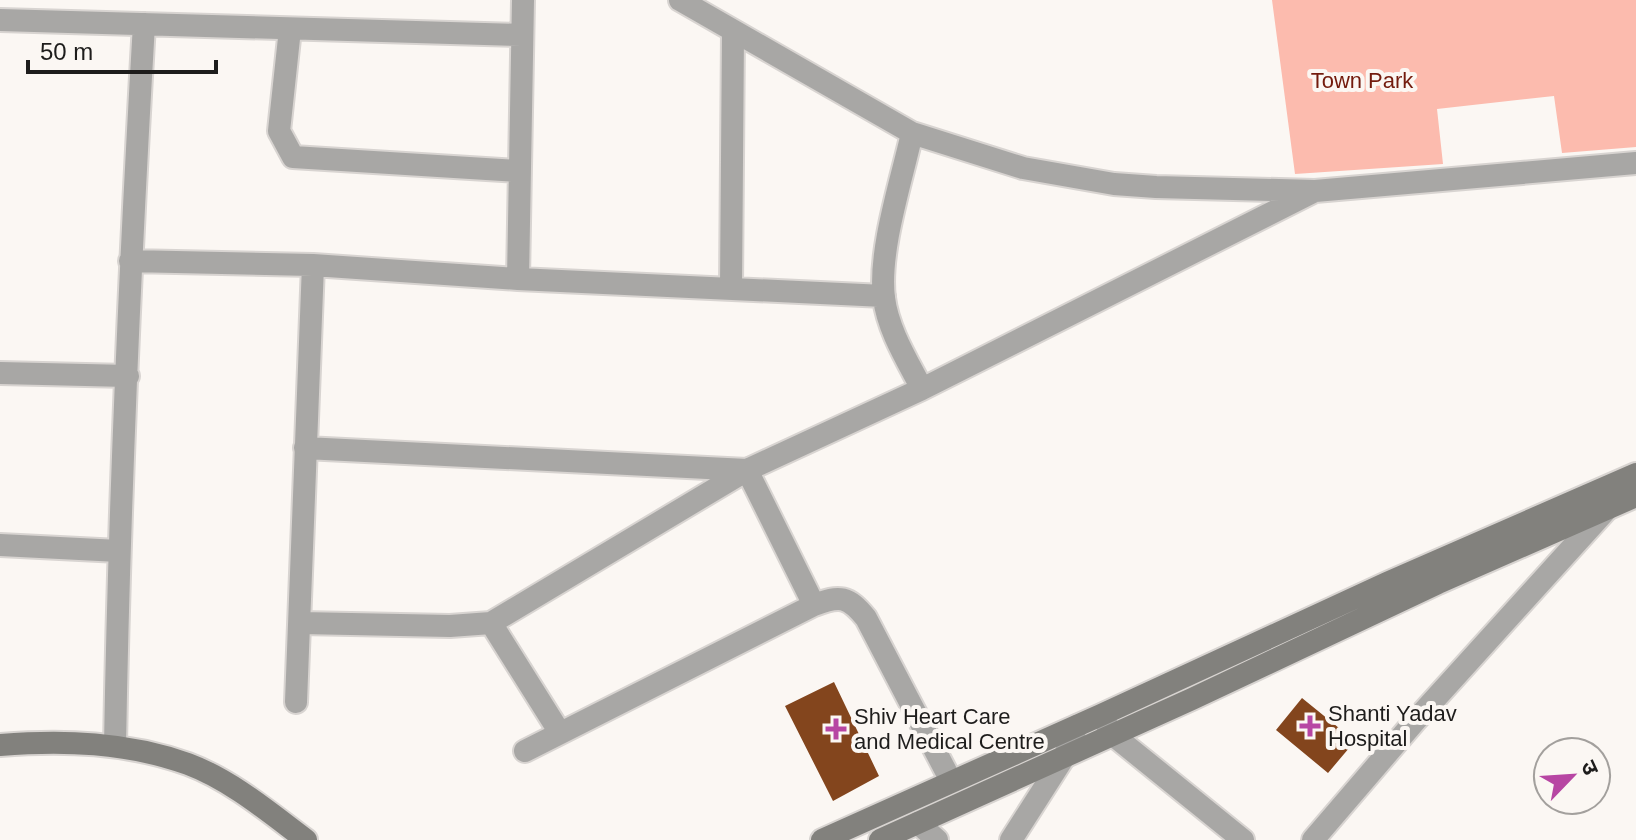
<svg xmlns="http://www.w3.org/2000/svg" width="1636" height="840" viewBox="0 0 1636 840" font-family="Helvetica,'Noto Sans Devanagari',sans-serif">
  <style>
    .green { fill: #fcbbae }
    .building { fill: #83451d }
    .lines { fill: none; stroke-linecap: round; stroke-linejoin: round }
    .minor-casing { stroke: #d8d4d1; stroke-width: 26 }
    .secondary-casing { stroke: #d8d4d1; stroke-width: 26 }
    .minor { stroke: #a8a7a5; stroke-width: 22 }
    .secondary { stroke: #82817d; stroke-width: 22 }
    .poi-dot { fill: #b746a3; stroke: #fbf7f3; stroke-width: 3 }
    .labels { text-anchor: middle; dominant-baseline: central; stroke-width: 8; stroke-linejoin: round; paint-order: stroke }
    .park-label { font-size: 22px; fill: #731b0d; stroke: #fbf7f3 }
    .poi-label { font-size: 22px; fill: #1e1d1c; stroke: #fbf7f3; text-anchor: start }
  </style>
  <rect width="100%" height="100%" fill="#fbf7f3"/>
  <path class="green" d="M 1272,0 L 1636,0 L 1636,147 L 1562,153 L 1554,96 L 1437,109 L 1443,164 L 1295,174 Z"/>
  <path class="building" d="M 834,682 L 879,776 L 833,801 L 785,706 Z
    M 1302,698 L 1355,741 L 1328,773 L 1276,730 Z"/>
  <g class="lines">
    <defs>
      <path id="minor" d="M 680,0 L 912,133 L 1023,168 L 1114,184 L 1156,187 L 1315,191 L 1636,163
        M 0,20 L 521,35
        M 290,29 L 279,131 L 293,157 L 519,171
        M 912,133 C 902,179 878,251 884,298 C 888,330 907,360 922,389
        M 130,261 L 313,265 L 518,279 L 884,296
        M 518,279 L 523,0
        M 731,288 L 733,32
        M 0,373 L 128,376
        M 305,448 L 747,470 L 814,605
        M 0,545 L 119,551
        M 301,623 L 450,626 L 491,623 L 747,470 L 922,389 L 1315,191
        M 491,623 L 560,733
        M 296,702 L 313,265
        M 1105,722 L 1113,735 L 1243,840
        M 115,746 C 119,505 130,264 144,24
        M 525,751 L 814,605 C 840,595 848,596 866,618 L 951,781
        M 918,823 L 937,840
        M 1011,840 L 1064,757 L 1077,726
        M 1313,840 L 1415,721 L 1606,510"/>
      <path id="secondary" d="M 0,745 C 63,740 127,742 188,764 C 231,780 270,813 306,840
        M 822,840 L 1101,715 L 1387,583 L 1636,474
        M 880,840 L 1192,699 L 1438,583 L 1636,496"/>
    </defs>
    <use href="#minor" class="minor-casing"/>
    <use href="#secondary" class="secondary-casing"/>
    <use href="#minor" class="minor"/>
    <use href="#secondary" class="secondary"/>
  </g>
  <g class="poi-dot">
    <path d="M1306 714h8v8h8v8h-8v8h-8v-8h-8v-8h8z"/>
    <path d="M832 717h8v8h8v8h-8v8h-8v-8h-8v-8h8z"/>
  </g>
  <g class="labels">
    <g class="park-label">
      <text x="1362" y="80">Town Park</text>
    </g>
    <g class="poi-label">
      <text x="1328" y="713">Shanti Yadav<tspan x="1328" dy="25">Hospital</tspan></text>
      <text x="854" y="716">Shiv Heart Care<tspan x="854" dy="25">and Medical Centre</tspan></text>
    </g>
  </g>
  <g transform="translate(1572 776) rotate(65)"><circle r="38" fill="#fbf7f3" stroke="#a3a09d" stroke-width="2"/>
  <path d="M0-6L14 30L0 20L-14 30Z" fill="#b746a3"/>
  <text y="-12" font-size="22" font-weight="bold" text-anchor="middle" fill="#1e1d1c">उ</text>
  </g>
  <path d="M28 60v12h188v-12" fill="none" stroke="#1e1d1c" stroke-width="4"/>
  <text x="40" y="60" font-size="24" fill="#1e1d1c" stroke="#fbf7f3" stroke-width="6" paint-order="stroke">50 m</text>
</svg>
